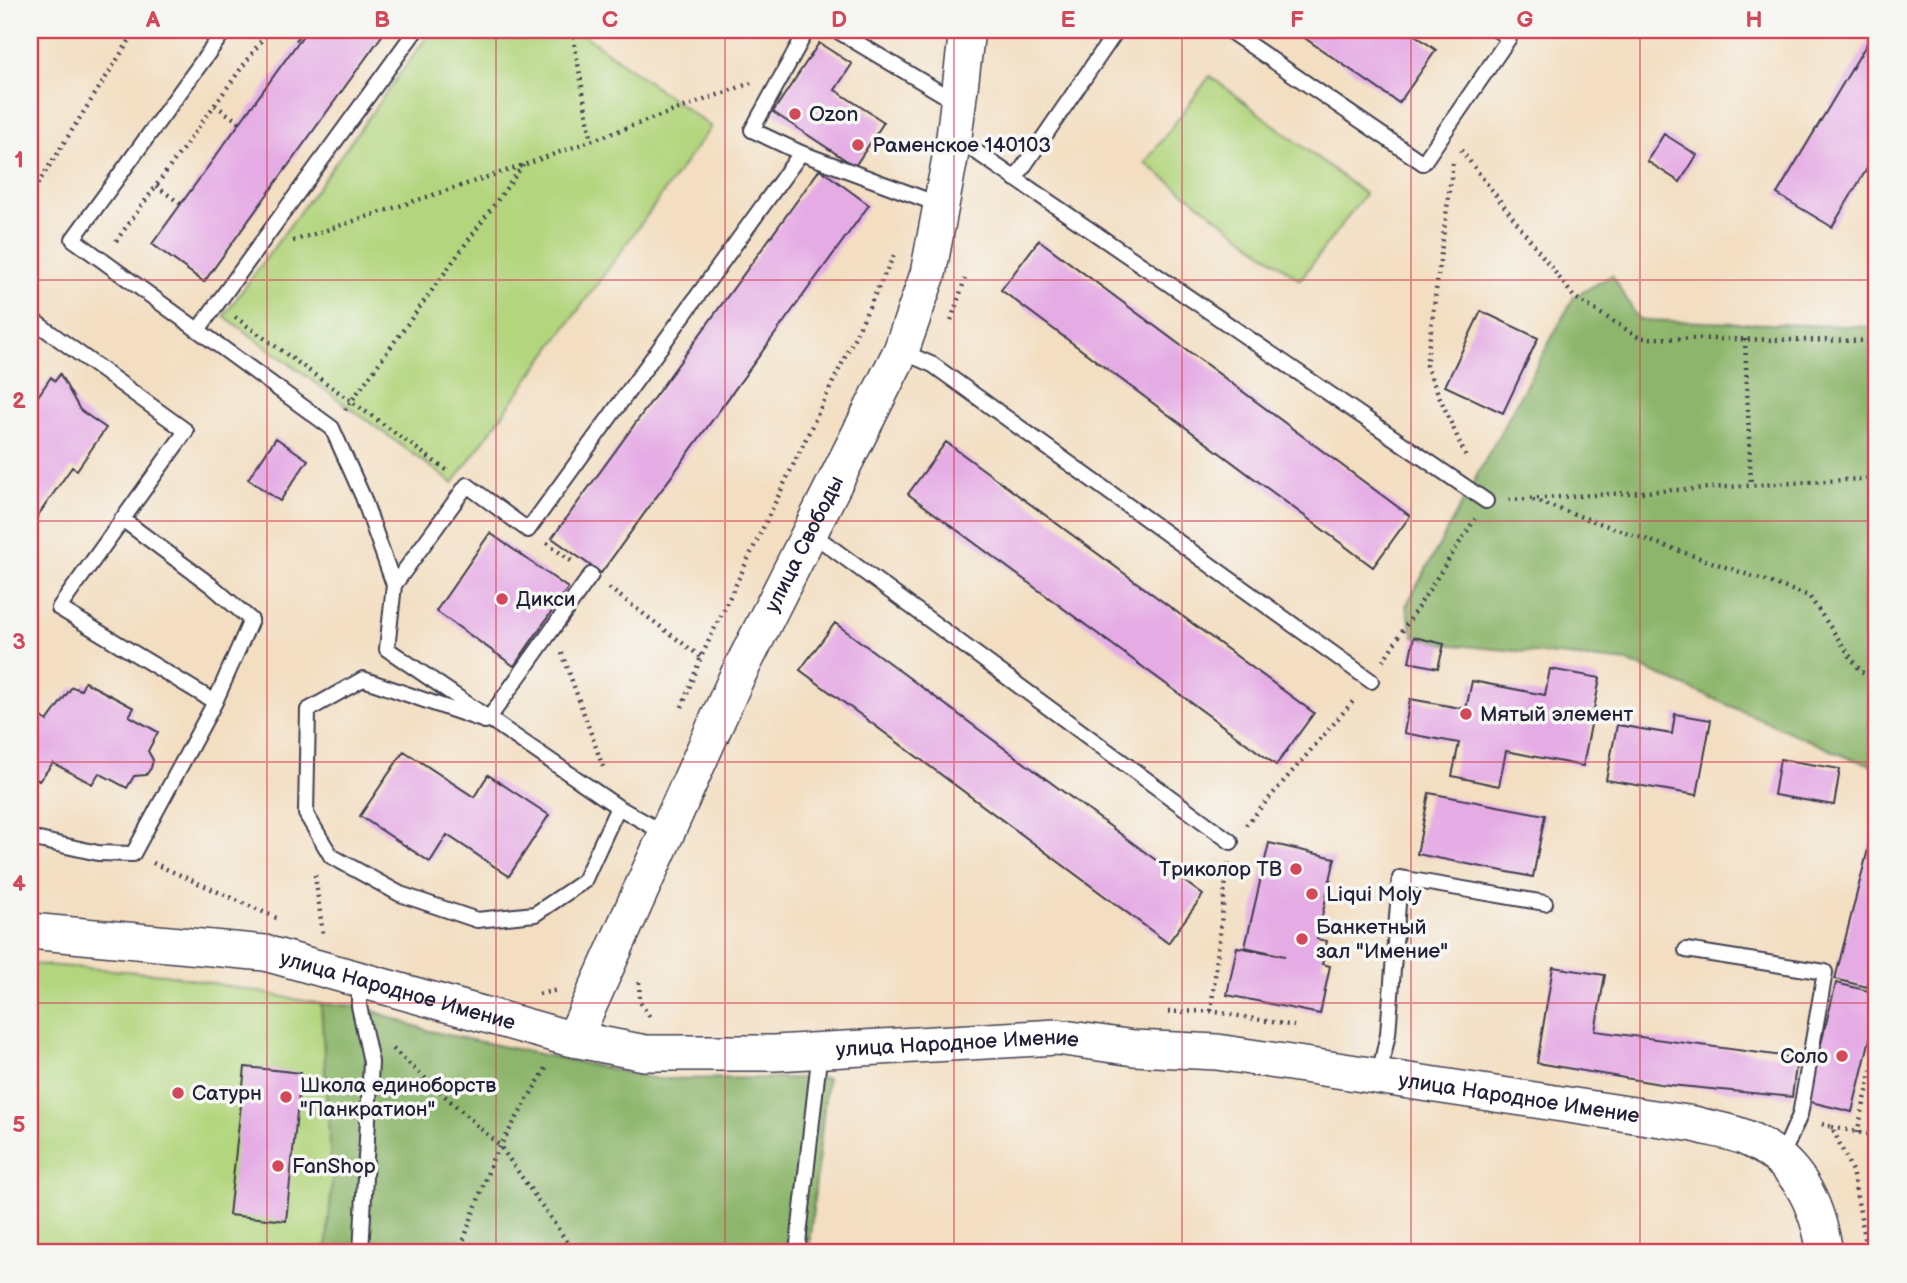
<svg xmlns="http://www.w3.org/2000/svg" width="1907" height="1283" viewBox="0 0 1907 1283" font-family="'Balsamiq Sans',sans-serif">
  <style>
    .green { fill: #b2d57d; stroke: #6a7c5c; stroke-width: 2 }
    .forest { fill: #8db66c; stroke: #586c54; stroke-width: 2 }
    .building { fill: #e5abe5 }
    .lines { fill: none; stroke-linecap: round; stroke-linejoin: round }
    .service-casing { stroke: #413e4f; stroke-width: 18 }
    .tertiary-casing { stroke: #413e4f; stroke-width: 38 }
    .path { stroke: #413e4f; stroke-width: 4.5; stroke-dasharray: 2 5; stroke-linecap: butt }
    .service { stroke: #fff; stroke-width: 14 }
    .tertiary { stroke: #fff; stroke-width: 35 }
    .grid { fill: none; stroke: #d1495b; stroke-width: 2; stroke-opacity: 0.55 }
    .poi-dot { fill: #d1495b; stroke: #f6f6f2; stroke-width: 2.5 }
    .labels { text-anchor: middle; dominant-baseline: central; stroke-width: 7; stroke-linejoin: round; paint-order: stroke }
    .poi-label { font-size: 21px; fill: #22223b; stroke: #f6f6f2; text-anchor: start }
    .street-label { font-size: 21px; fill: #22223b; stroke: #f6f6f2 }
    .neatline { fill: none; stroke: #d1495b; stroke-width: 2.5 }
    .grid-label { font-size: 23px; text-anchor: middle; font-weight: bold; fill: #d1495b }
  </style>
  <rect width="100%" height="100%" fill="#f6f6f2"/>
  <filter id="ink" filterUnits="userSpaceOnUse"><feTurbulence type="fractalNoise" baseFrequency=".0143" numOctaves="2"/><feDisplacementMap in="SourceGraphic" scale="14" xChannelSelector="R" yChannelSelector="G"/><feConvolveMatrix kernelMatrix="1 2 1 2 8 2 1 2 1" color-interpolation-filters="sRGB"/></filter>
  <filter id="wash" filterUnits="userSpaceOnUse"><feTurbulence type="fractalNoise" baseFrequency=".00686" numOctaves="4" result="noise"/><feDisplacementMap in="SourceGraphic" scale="28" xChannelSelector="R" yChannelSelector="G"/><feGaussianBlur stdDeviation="1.57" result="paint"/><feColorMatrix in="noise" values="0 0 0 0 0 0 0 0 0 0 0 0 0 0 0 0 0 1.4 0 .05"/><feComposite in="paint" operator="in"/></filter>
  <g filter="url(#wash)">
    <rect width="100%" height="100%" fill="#f3dec1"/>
    <path class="green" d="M 432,30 L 577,30 L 711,127 L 453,483 L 224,316 Z
      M 1210,76 L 1365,194 L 1300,280 L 1145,163 Z
      M 30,964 L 165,974 L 321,1004 L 359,1006 L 429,1031 L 657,1079 L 827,1078 L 808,1253 L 30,1253 Z"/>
    <path class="forest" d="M 1612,275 L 1639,320 L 1877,327 L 1877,766 L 1849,758 L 1629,662 L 1444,644 L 1414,637 L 1406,606 L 1574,297 Z
      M 321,1004 L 359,1006 L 429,1031 L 657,1079 L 827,1078 L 808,1253 L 326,1253 L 332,1182 Z"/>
    <g id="blocks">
      <path class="building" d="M 307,30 L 386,30 L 204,282 L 152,244 Z
        M 1293,30 L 1408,30 L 1436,50 L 1399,103 Z
        M 1875,30 L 1877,152 L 1832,227 L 1777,194 Z
        M 819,43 L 852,64 L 835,90 L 884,122 L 855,166 L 773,112 Z
        M 1664,134 L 1697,155 L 1680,182 L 1647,161 Z
        M 820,169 L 869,205 L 601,573 L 552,538 Z
        M 1039,240 L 1410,516 L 1373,567 L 1001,290 Z
        M 1481,311 L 1538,338 L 1503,413 L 1445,386 Z
        M 60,374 L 80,410 L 106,428 L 77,470 L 72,467 L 32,524 L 30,408 L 51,377 L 55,381 Z
        M 276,438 L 308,460 L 280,501 L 248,479 Z
        M 946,442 L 1314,713 L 1276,765 L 908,494 Z
        M 490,533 L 568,588 L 514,666 L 436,611 Z
        M 835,623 L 1203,895 L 1168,943 L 800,670 Z
        M 1414,637 L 1444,644 L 1438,668 L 1409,662 Z
        M 1550,669 L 1600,678 L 1583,766 L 1506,751 L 1499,786 L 1452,776 L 1459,743 L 1404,733 L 1410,699 L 1466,709 L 1472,681 L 1545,695 Z
        M 85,682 L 134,708 L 129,716 L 158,732 L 148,751 L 153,760 L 151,768 L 146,775 L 134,776 L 127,788 L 99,773 L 92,784 L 53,763 L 39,781 L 30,774 L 30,707 L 47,721 L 72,687 L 81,690 Z
        M 1675,714 L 1711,720 L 1697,795 L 1606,780 L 1617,725 L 1672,734 Z
        M 404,751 L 474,797 L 488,775 L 549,815 L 509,876 L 447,835 L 430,862 L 360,816 Z
        M 1780,759 L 1840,769 L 1834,805 L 1774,795 Z
        M 1429,793 L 1545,815 L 1533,877 L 1417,854 Z
        M 1877,814 L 1877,948 L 1867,987 L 1835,979 Z
        M 1269,843 L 1335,858 L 1317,939 L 1327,941 L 1322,964 L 1330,966 L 1320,1014 L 1227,995 L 1237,947 L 1285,956 L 1245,947 Z
        M 1553,967 L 1605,975 L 1595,1031 L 1797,1058 L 1792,1097 L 1660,1084 L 1537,1063 Z
        M 1836,983 L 1877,993 L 1877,1010 L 1852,1112 L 1807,1101 Z
        M 245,1067 L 301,1073 L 286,1221 L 229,1215 Z"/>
    </g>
  </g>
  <g filter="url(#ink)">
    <use href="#blocks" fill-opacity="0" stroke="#413e4f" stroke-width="2"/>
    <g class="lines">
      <defs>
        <path id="service" d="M 225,30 L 73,239 L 332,428 L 363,497 L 394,585 L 387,649 L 618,807 L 664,833
          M 807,30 L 752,130 L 801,153 L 940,205
          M 836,30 L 956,102
          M 1228,30 L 1423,163 L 1509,38 L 1497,30
          M 956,138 L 1486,501
          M 1015,179 L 1117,30
          M 30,318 L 186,431 L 59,608 L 215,702 L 133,854 L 98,853 L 30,838
          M 198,330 L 416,30
          M 901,351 L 933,365 L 1371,681
          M 122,519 L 212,586 L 251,620 L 215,702
          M 810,532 L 1231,842
          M 394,585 L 467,485 L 528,530 L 801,153
          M 489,718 L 591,575
          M 485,721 L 363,679 L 308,710 L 306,814 L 331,856 L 400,894 L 477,920 L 535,914 L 584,881 L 618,807
          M 1686,950 L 1825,972 L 1800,1115 L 1781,1158
          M 359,980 L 359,1006 L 371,1062 L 361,1253
          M 1379,1075 L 1388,1034 L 1400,878 L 1545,903
          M 797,1253 L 820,1050"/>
        <g id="tertiary">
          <path id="s1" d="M 30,931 L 265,953 L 564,1037 L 645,1053 L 774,1053 L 1057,1037 L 1134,1048 L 1217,1052 L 1694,1124 C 1711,1129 1731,1131 1746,1138 C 1797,1160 1817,1202 1825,1253"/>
          <path id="s2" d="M 574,1039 L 735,681 L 901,351 L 928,274 L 954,137 L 967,30"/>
        </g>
      </defs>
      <use href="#service" class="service-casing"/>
      <use href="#tertiary" class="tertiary-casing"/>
      <path class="path" d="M 285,30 L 299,40
        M 572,30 L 591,138
        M 215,105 L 240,123
        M 1461,150 L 1574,297 L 1640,338 L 1877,341
        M 1453,163 L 1426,366 L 1467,459
        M 156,186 L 181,204
        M 30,196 L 136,30
        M 116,241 L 269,30
        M 293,241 L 524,165 L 751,83
        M 235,317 L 449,472
        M 951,320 L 965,279
        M 1745,339 L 1751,485
        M 345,410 L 523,165
        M 1509,500 L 1877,478
        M 1533,500 L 1809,596 L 1861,672 L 1877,677
        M 547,543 L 574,563
        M 609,588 L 701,657
        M 562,653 L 603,767
        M 1383,661 L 1475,519
        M 682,707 L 701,657 L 895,253
        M 1246,825 L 1355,699
        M 153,863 L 279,919
        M 315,875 L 323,935
        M 639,982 L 640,1002 L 651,1019
        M 539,994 L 558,990
        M 1211,1011 L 1228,863
        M 1168,1012 L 1211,1011 L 1294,1026
        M 393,1049 L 500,1146 L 575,1253
        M 1822,1124 L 1832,1127 L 1852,1171 L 1868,1253
        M 1832,1127 L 1877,1136
        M 1857,1133 L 1877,1049
        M 459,1253 L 493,1158 L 546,1068"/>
      <use href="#service" class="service"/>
      <use href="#tertiary" class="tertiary"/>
    </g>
  </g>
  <path class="grid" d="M 267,30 L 267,1253M 496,30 L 496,1253M 725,30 L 725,1253M 954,30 L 954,1253M 1182,30 L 1182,1253M 1411,30 L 1411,1253M 1640,30 L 1640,1253M 30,280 L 1877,280M 30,521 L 1877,521M 30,762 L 1877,762M 30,1003 L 1877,1003"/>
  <g class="poi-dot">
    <circle cx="795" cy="114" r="7"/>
    <circle cx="858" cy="145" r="7"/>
    <circle cx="502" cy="599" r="7"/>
    <circle cx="1466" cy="714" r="7"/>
    <circle cx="1296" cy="869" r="7"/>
    <circle cx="1312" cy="894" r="7"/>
    <circle cx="1302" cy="939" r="7"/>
    <circle cx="1842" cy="1056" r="7"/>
    <circle cx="178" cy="1093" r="7"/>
    <circle cx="286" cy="1097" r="7"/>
    <circle cx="278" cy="1166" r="7"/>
  </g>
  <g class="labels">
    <g class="poi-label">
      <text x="809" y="114">Ozon</text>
      <text x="872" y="145">Раменское 140103</text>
      <text x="516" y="599">Дикси</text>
      <text x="1480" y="714">Мятый элемент</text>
      <text x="1282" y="869" text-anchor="end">Триколор ТВ</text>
      <text x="1326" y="894">Liqui Moly</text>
      <text x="1316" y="927">Банкетный<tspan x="1316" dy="24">зал "Имение"</tspan></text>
      <text x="1828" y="1056" text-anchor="end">Соло</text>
      <text x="300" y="1085">Школа единоборств<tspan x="300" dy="24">"Панкратион"</tspan></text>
      <text x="192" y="1093">Сатурн</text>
      <text x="292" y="1166">FanShop</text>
    </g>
    <g class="street-label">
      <text stroke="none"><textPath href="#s2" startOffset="546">улица Свободы</textPath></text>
      <text stroke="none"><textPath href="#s1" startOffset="374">улица Народное Имение</textPath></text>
      <text stroke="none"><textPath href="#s1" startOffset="942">улица Народное Имение</textPath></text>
      <text stroke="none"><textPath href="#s1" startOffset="1508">улица Народное Имение</textPath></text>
    </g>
  </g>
  <rect width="1907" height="1283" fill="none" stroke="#f6f6f2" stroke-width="77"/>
  <rect x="38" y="38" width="1830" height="1206" class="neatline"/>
  <g class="grid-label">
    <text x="153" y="27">A</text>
    <text x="382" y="27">B</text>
    <text x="610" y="27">C</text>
    <text x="839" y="27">D</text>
    <text x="1068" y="27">E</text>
    <text x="1297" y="27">F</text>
    <text x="1525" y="27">G</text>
    <text x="1754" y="27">H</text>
    <text x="19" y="167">1</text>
    <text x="19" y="408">2</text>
    <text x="19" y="649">3</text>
    <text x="19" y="891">4</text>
    <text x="19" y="1132">5</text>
  </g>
</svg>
